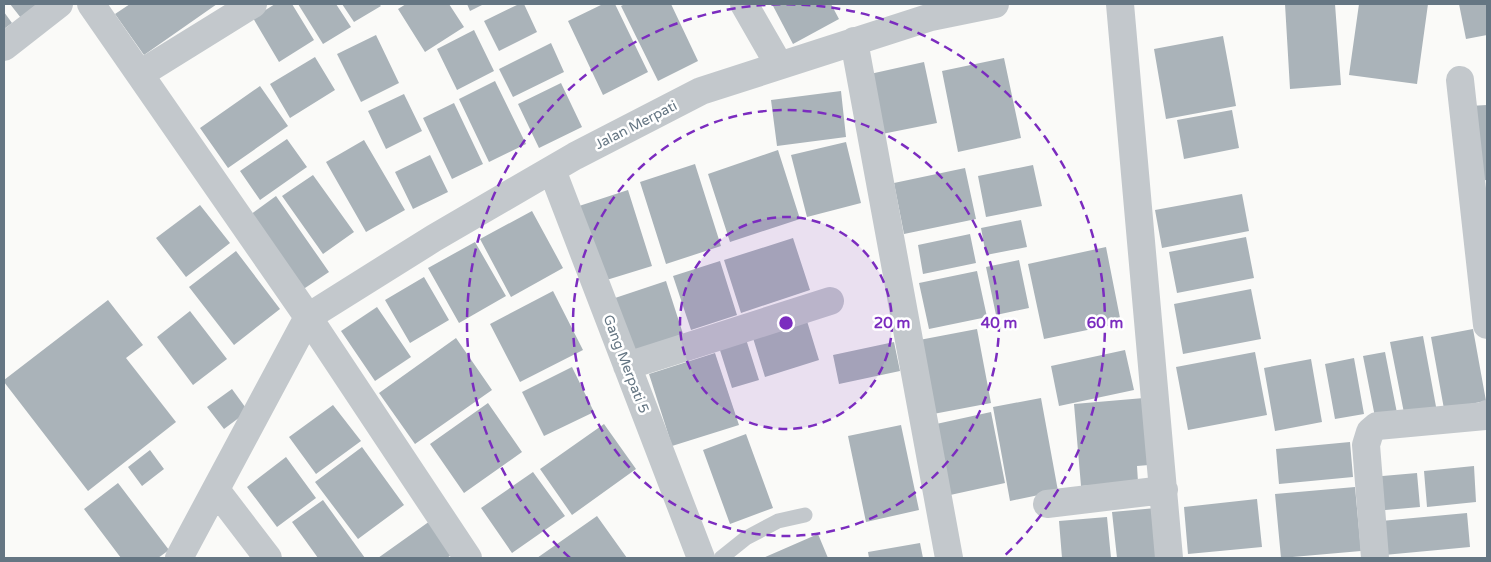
<svg xmlns="http://www.w3.org/2000/svg" width="1491" height="562" viewBox="0 0 1491 562" font-family="'Varela Round',sans-serif">
  <style>
    .building { fill: #aab3b9 }
    .lines { fill: none; stroke-linecap: round; stroke-linejoin: round }
    .service { stroke: #c3c8cc; stroke-width: 15 }
    .minor { stroke: #c3c8cc; stroke-width: 28 }
    .ring { fill: none; stroke: #7b2cbf; stroke-width: 2.5; stroke-dasharray: 9 6 }
    .labels { text-anchor: middle; dominant-baseline: central; stroke-width: 5; stroke-linejoin: round; paint-order: stroke }
    .street-label { font-size: 14px; fill: #657683; stroke: #fff }
    .centre { fill: #7b2cbf; stroke: #fff; stroke-width: 2.5 }
    .ring-label { font-size: 15px; text-anchor: middle; font-weight: bold; fill: #7b2cbf; stroke: #fff; stroke-width: 5; stroke-linejoin: round; paint-order: stroke }
  </style>
  <rect width="100%" height="100%" fill="#fafaf8"/>
  <path class="building" d="M 10,4 L 40,4 L 21,18 Z
    M 130,4 L 217,4 L 144,55 L 115,14 Z
    M 275,4 L 292,4 L 314,40 L 279,62 L 253,18 Z
    M 298,4 L 336,4 L 351,27 L 323,44 Z
    M 342,4 L 379,4 L 381,6 L 354,22 Z
    M 406,4 L 449,4 L 464,27 L 425,52 L 398,9 Z
    M 467,4 L 484,4 L 470,11 Z
    M 519,4 L 524,4 L 537,32 L 499,51 L 484,21 Z
    M 603,4 L 615,4 L 648,72 L 603,95 L 568,21 Z
    M 625,4 L 671,4 L 698,61 L 658,81 L 621,6 Z
    M 772,4 L 831,4 L 839,19 L 793,44 Z
    M 1285,4 L 1335,4 L 1341,85 L 1290,89 Z
    M 1359,4 L 1428,4 L 1417,84 L 1349,75 Z
    M 1459,4 L 1487,4 L 1487,35 L 1466,39 Z
    M 4,12 L 12,23 L 4,29 Z
    M 474,30 L 494,71 L 457,90 L 437,49 Z
    M 376,35 L 399,83 L 361,102 L 337,54 Z
    M 1223,36 L 1236,106 L 1166,119 L 1154,49 Z
    M 551,43 L 564,72 L 513,97 L 499,69 Z
    M 315,57 L 335,90 L 290,118 L 270,84 Z
    M 1004,58 L 1021,138 L 958,152 L 942,71 Z
    M 924,62 L 937,123 L 882,134 L 870,74 Z
    M 495,81 L 526,144 L 489,162 L 459,99 Z
    M 561,83 L 582,127 L 539,148 L 518,104 Z
    M 260,86 L 288,126 L 228,168 L 200,128 Z
    M 841,91 L 846,137 L 777,146 L 771,100 Z
    M 404,94 L 422,131 L 386,149 L 368,111 Z
    M 454,103 L 483,164 L 452,179 L 423,118 Z
    M 1487,105 L 1487,180 L 1476,181 L 1469,106 Z
    M 1232,110 L 1239,148 L 1184,159 L 1177,120 Z
    M 287,139 L 307,167 L 260,200 L 240,171 Z
    M 364,140 L 405,210 L 366,232 L 326,162 Z
    M 846,142 L 861,203 L 807,217 L 791,155 Z
    M 778,150 L 800,219 L 730,242 L 708,174 Z
    M 430,155 L 448,192 L 413,209 L 395,172 Z
    M 695,164 L 721,246 L 666,264 L 640,182 Z
    M 1033,165 L 1042,206 L 986,217 L 978,176 Z
    M 965,168 L 976,219 L 904,234 L 894,183 Z
    M 313,175 L 354,232 L 323,254 L 282,196 Z
    M 628,190 L 652,266 L 600,282 L 576,207 Z
    M 1242,194 L 1249,231 L 1162,248 L 1155,210 Z
    M 276,196 L 329,272 L 302,290 L 250,215 Z
    M 200,205 L 230,243 L 186,277 L 156,238 Z
    M 532,211 L 563,268 L 511,297 L 480,239 Z
    M 1021,220 L 1027,247 L 986,255 L 981,228 Z
    M 970,234 L 976,263 L 923,274 L 918,245 Z
    M 1246,237 L 1254,278 L 1177,293 L 1169,252 Z
    M 793,238 L 810,290 L 741,313 L 724,260 Z
    M 475,242 L 506,296 L 459,323 L 428,268 Z
    M 1106,247 L 1121,323 L 1044,339 L 1028,264 Z
    M 236,251 L 280,309 L 234,345 L 189,287 Z
    M 1019,260 L 1029,308 L 996,315 L 986,267 Z
    M 720,261 L 737,315 L 691,330 L 673,276 Z
    M 977,271 L 987,317 L 929,329 L 919,283 Z
    M 424,277 L 449,320 L 410,343 L 385,300 Z
    M 666,281 L 684,337 L 627,356 L 609,300 Z
    M 1251,289 L 1261,339 L 1183,354 L 1174,304 Z
    M 553,291 L 583,350 L 520,382 L 490,324 Z
    M 108,300 L 143,345 L 126,358 L 176,422 L 88,491 L 4,382 L 4,380 Z
    M 377,307 L 411,357 L 375,381 L 341,331 Z
    M 190,311 L 227,359 L 193,385 L 157,337 Z
    M 807,321 L 819,360 L 765,377 L 753,338 Z
    M 977,329 L 991,403 L 928,415 L 914,341 Z
    M 1473,329 L 1486,401 L 1444,409 L 1431,337 Z
    M 745,336 L 759,380 L 732,388 L 718,344 Z
    M 1423,336 L 1437,412 L 1405,418 L 1390,342 Z
    M 456,338 L 492,390 L 415,444 L 379,393 Z
    M 894,342 L 900,371 L 839,384 L 833,355 Z
    M 1125,350 L 1134,390 L 1059,406 L 1051,366 Z
    M 1255,352 L 1267,415 L 1188,430 L 1176,367 Z
    M 1385,352 L 1397,413 L 1375,417 L 1363,356 Z
    M 715,353 L 739,425 L 672,446 L 649,374 Z
    M 1354,358 L 1364,414 L 1335,419 L 1325,364 Z
    M 1311,359 L 1322,422 L 1275,431 L 1264,368 Z
    M 572,367 L 594,412 L 544,436 L 522,392 Z
    M 232,389 L 248,411 L 224,429 L 207,407 Z
    M 1041,398 L 1058,491 L 1010,501 L 993,407 Z
    M 1144,398 L 1149,465 L 1137,466 L 1138,482 L 1081,486 L 1074,404 Z
    M 488,403 L 522,452 L 464,493 L 430,444 Z
    M 333,405 L 361,441 L 316,474 L 289,437 Z
    M 991,412 L 1005,483 L 941,497 L 927,426 Z
    M 604,424 L 636,469 L 572,515 L 540,469 Z
    M 901,425 L 919,510 L 866,522 L 848,436 Z
    M 746,434 L 773,508 L 730,524 L 703,450 Z
    M 1350,442 L 1353,477 L 1279,484 L 1276,449 Z
    M 362,447 L 404,505 L 358,539 L 315,482 Z
    M 150,450 L 164,469 L 142,486 L 128,467 Z
    M 286,457 L 316,498 L 277,527 L 247,487 Z
    M 1474,466 L 1476,502 L 1427,507 L 1424,471 Z
    M 533,472 L 565,516 L 512,553 L 481,508 Z
    M 1417,473 L 1420,507 L 1374,511 L 1371,477 Z
    M 118,483 L 169,550 L 158,558 L 121,558 L 84,509 Z
    M 1355,487 L 1361,551 L 1281,558 L 1275,494 Z
    M 1257,499 L 1262,547 L 1188,554 L 1184,507 Z
    M 323,500 L 365,558 L 318,558 L 292,522 Z
    M 1156,508 L 1161,558 L 1117,558 L 1112,512 Z
    M 1467,513 L 1470,547 L 1384,555 L 1381,521 Z
    M 597,516 L 627,558 L 537,558 Z
    M 1107,517 L 1111,558 L 1062,558 L 1059,521 Z
    M 430,521 L 454,553 L 447,558 L 378,558 Z
    M 818,534 L 828,558 L 763,558 Z
    M 920,543 L 923,558 L 869,558 L 868,552 Z"/>
  <g class="lines">
    <path class="service" d="M 721,558 L 746,538 L 778,521 L 805,515"/>
    <path class="minor" d="M 91,4 L 308,317 L 468,558
      M 744,4 L 779,65
      M 1120,4 L 1169,558
      M 854,41 L 949,558
      M 4,47 L 59,4
      M 140,74 L 253,4
      M 1460,80 L 1487,325
      M 552,170 L 701,558
      M 627,366 L 830,301
      M 216,490 L 268,558
      M 1047,504 L 1164,490
      M 179,558 L 308,317 L 434,238 L 575,156 L 701,91 L 931,17 L 995,4
      M 1375,558 L 1366,445 L 1370,432 L 1377,426 L 1485,416 L 1487,414"/>
  </g>
  <circle cx="786" cy="323" r="106" fill="#7b2cbf" fill-opacity=".12"/>
  <g class="ring">
    <circle cx="786" cy="323" r="106"/>
    <circle cx="786" cy="323" r="213"/>
    <path d="M570 558A319 319 0 1 1 1002 558"/>
  </g>
  <g class="labels">
    <g class="street-label">
      <text transform="translate(636 125) rotate(-27)">Jalan Merpati</text>
      <text transform="translate(626 364) rotate(69)">Gang Merpati 5</text>
    </g>
  </g>
  <circle cx="786" cy="323" r="8" class="centre"/>
  <g class="ring-label">
    <text x="892" y="328">20 m</text>
    <text x="999" y="328">40 m</text>
    <text x="1105" y="328">60 m</text>
  </g>
  <rect width="1491" height="562" fill="none" stroke="#657683" stroke-width="10"/>
</svg>
